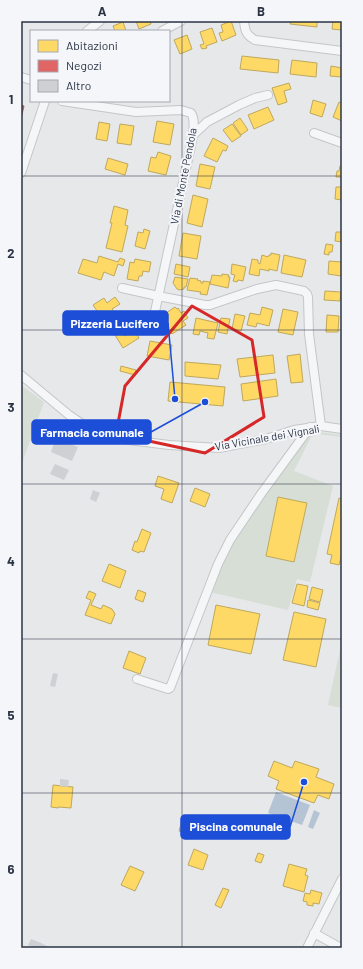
<svg xmlns="http://www.w3.org/2000/svg" width="363" height="969" viewBox="0 0 363 969" font-family="Barlow,sans-serif">
  <style>
    .green { fill: #d6ded6 }
    .water { fill: #b4c4d5 }
    .homes { fill: #ffd966; stroke: #bfa85c }
    .shops { fill: #e06666; stroke: #aa575c }
    .building { fill: #ced0d3 }
    .lines { fill: none; stroke-linecap: round; stroke-linejoin: round }
    .minor-casing { stroke: #c4c6c8; stroke-width: 10 }
    .minor { stroke: #f5f6f7; stroke-width: 8 }
    .marked { fill: none; stroke: #d62828; stroke-width: 3; stroke-linejoin: round }
    .grid { fill: none; stroke: #2b3445; stroke-width: 1; stroke-opacity: 0.55 }
    .labels { text-anchor: middle; dominant-baseline: central; stroke-width: 4; stroke-linejoin: round; paint-order: stroke }
    .street-label { font-size: 11px; fill: #2b3445; stroke: #f4f6f9 }
    .leader { fill: none; stroke: #1d4ed8; stroke-width: 1.5 }
    .callout-dot { fill: #1d4ed8; stroke: #f4f6f9; stroke-width: 1.5 }
    .callout { fill: #1d4ed8; stroke: #1d4ed8; stroke-width: 1.5 }
    .callout-label { font-size: 12px; text-anchor: middle; font-weight: bold; fill: #fff }
    .neatline { fill: none; stroke: #2b3445; stroke-width: 1.5 }
    .grid-label { font-size: 13px; text-anchor: middle; font-weight: bold; fill: #2b3445 }
  </style>
  <rect width="100%" height="100%" fill="#e6e8ea"/>
  <path class="green" d="M 21,385 L 44,402 L 21,466 Z
    M 319,432 L 341,435 L 342,437 L 319,434 L 311,437 L 294,471 L 333,486 L 310,582 L 297,579 L 288,610 L 210,592 L 234,538 L 307,435 Z
    M 342,641 L 342,708 L 328,705 Z"/>
  <path class="water" d="M 276,792 L 310,805 L 302,825 L 268,813 Z
    M 314,810 L 320,813 L 313,829 L 308,827 Z"/>
  <path class="homes" d="M 136,21 L 150,21 L 151,24 L 139,29 Z
    M 231,21 L 236,35 L 222,41 L 219,33 L 223,32 L 221,25 Z
    M 291,21 L 317,21 L 317,27 L 290,24 Z
    M 333,21 L 342,21 L 341,30 L 332,29 Z
    M 123,22 L 126,31 L 115,31 L 113,26 Z
    M 212,28 L 217,42 L 206,46 L 207,48 L 202,49 L 200,45 L 204,44 L 200,32 Z
    M 187,35 L 192,49 L 180,54 L 174,40 Z
    M 242,56 L 279,60 L 278,73 L 240,69 Z
    M 292,60 L 317,63 L 316,77 L 290,74 Z
    M 331,66 L 342,68 L 342,77 L 330,76 Z
    M 289,83 L 291,89 L 284,91 L 287,102 L 278,105 L 272,88 Z
    M 313,100 L 326,104 L 322,117 L 310,113 Z
    M 339,102 L 342,104 L 342,121 L 333,117 Z
    M 268,107 L 274,120 L 254,129 L 248,115 Z
    M 240,118 L 248,130 L 241,135 L 233,123 Z
    M 157,121 L 174,124 L 170,145 L 153,142 Z
    M 99,122 L 110,124 L 107,141 L 96,139 Z
    M 120,124 L 134,126 L 131,145 L 117,143 Z
    M 232,124 L 241,136 L 232,142 L 223,130 Z
    M 213,138 L 228,146 L 226,151 L 223,150 L 217,162 L 204,156 Z
    M 158,152 L 171,156 L 166,175 L 148,171 L 151,157 L 156,158 Z
    M 108,158 L 128,164 L 125,175 L 105,169 Z
    M 200,164 L 215,167 L 210,189 L 196,186 Z
    M 340,166 L 342,166 L 342,177 L 336,177 L 337,171 L 339,171 Z
    M 336,187 L 342,187 L 342,200 L 335,199 Z
    M 193,195 L 208,199 L 202,227 L 187,223 Z
    M 114,206 L 128,210 L 125,225 L 128,226 L 122,252 L 106,248 L 112,223 L 110,223 Z
    M 144,229 L 150,231 L 145,249 L 135,246 L 138,232 L 143,233 Z
    M 336,232 L 342,232 L 342,242 L 335,241 Z
    M 183,233 L 201,236 L 197,259 L 179,256 Z
    M 326,244 L 333,245 L 332,252 L 329,252 L 329,255 L 324,254 Z
    M 271,253 L 280,255 L 277,271 L 269,269 L 269,271 L 260,269 L 259,276 L 249,274 L 252,259 L 258,260 L 258,263 L 260,264 L 262,255 L 268,257 L 269,255 L 271,255 Z
    M 284,255 L 306,260 L 302,277 L 281,273 Z
    M 99,256 L 118,262 L 120,258 L 125,260 L 123,266 L 118,264 L 114,276 L 104,272 L 101,280 L 78,273 L 83,259 L 97,263 Z
    M 135,259 L 151,262 L 149,272 L 143,271 L 142,276 L 139,276 L 138,281 L 127,279 L 130,262 L 134,263 Z
    M 329,261 L 342,262 L 341,276 L 328,274 Z
    M 176,264 L 190,267 L 188,277 L 174,274 Z
    M 232,264 L 246,267 L 243,281 L 238,280 L 237,282 L 233,281 L 235,275 L 231,274 Z
    M 222,274 L 229,275 L 228,277 L 230,277 L 228,288 L 210,284 L 212,275 L 222,276 Z
    M 175,277 L 188,279 L 186,287 L 184,287 L 184,289 L 179,290 L 177,289 L 173,283 Z
    M 190,278 L 198,279 L 197,280 L 201,281 L 201,283 L 203,283 L 203,281 L 210,282 L 207,295 L 200,294 L 201,292 L 187,290 Z
    M 325,291 L 341,292 L 340,301 L 324,300 Z
    M 115,297 L 120,304 L 112,309 L 117,316 L 106,324 L 93,305 L 104,298 L 107,303 Z
    M 175,307 L 177,309 L 178,308 L 181,313 L 184,311 L 188,318 L 183,321 L 186,325 L 172,334 L 167,327 L 165,329 L 160,322 L 166,318 L 163,315 Z
    M 262,307 L 273,310 L 269,326 L 257,323 L 256,327 L 247,325 L 250,313 L 260,315 Z
    M 283,309 L 298,312 L 293,335 L 278,332 Z
    M 235,314 L 245,316 L 241,331 L 232,329 Z
    M 327,315 L 339,316 L 338,332 L 326,332 Z
    M 196,318 L 218,323 L 214,339 L 207,338 L 208,333 L 200,331 L 199,335 L 193,334 Z
    M 221,318 L 230,319 L 227,334 L 218,332 Z
    M 123,324 L 127,330 L 123,333 L 125,336 L 134,330 L 139,338 L 123,348 L 112,330 Z
    M 150,341 L 172,345 L 169,360 L 147,356 Z
    M 300,354 L 303,382 L 291,383 L 287,356 Z
    M 273,355 L 275,373 L 240,377 L 237,359 Z
    M 185,362 L 221,365 L 218,379 L 185,376 Z
    M 121,366 L 136,370 L 135,375 L 120,371 Z
    M 276,379 L 278,396 L 243,401 L 241,384 Z
    M 170,382 L 225,387 L 223,406 L 168,401 Z
    M 158,476 L 179,483 L 172,503 L 161,499 L 164,489 L 155,486 Z
    M 195,488 L 210,494 L 205,507 L 190,501 Z
    M 278,497 L 307,503 L 294,562 L 266,556 Z
    M 339,498 L 342,499 L 342,553 L 339,565 L 330,563 L 332,555 L 327,554 Z
    M 142,529 L 151,533 L 144,552 L 140,551 L 139,553 L 132,550 L 135,541 L 137,542 Z
    M 109,564 L 126,571 L 120,588 L 102,581 Z
    M 297,584 L 308,586 L 304,606 L 292,603 Z
    M 312,587 L 323,590 L 320,602 L 309,599 Z
    M 138,590 L 146,593 L 143,602 L 135,599 Z
    M 89,591 L 96,594 L 91,605 L 101,609 L 103,605 L 112,609 L 115,614 L 111,624 L 85,615 L 91,600 L 86,598 Z
    M 308,600 L 320,603 L 318,610 L 307,607 Z
    M 216,605 L 260,614 L 251,654 L 208,645 Z
    M 294,612 L 326,619 L 316,667 L 283,660 Z
    M 129,651 L 146,658 L 140,674 L 123,668 Z
    M 274,761 L 292,768 L 295,761 L 319,769 L 316,777 L 334,784 L 329,799 L 318,795 L 314,803 L 276,789 L 279,781 L 268,776 Z
    M 53,785 L 73,787 L 71,808 L 58,807 L 58,808 L 51,807 Z
    M 181,824 L 197,830 L 194,837 L 179,831 Z
    M 194,849 L 208,855 L 203,870 L 188,865 Z
    M 258,853 L 264,855 L 261,863 L 255,861 Z
    M 289,864 L 307,869 L 305,875 L 308,876 L 304,892 L 283,886 Z
    M 130,866 L 144,872 L 135,891 L 121,885 Z
    M 223,888 L 229,890 L 221,908 L 215,905 Z
    M 311,890 L 322,893 L 319,904 L 313,903 L 313,906 L 307,905 L 307,902 L 303,901 L 305,893 L 310,894 Z"/>
  <path class="shops" d="M 21,105 L 24,106 L 21,118 Z"/>
  <path class="building" d="M 56,438 L 78,447 L 72,461 L 51,452 Z
    M 55,464 L 69,470 L 64,480 L 50,474 Z
    M 93,490 L 100,493 L 96,502 L 90,499 Z
    M 53,673 L 58,674 L 55,687 L 50,686 Z
    M 60,779 L 69,780 L 68,787 L 60,786 Z
    M 31,939 L 41,943 L 51,948 L 34,948 L 28,945 Z"/>
  <g class="lines">
    <defs>
      <path id="minor" d="M 244,21 C 245,31 246,35 255,40 L 342,51
        M 87,31 L 100,21
        M 162,31 L 181,21
        M 21,77 L 31,80
        M 62,101 L 136,112 L 181,110 L 191,113 C 196,121 193,132 192,141 L 151,330
        M 314,133 L 342,143
        M 193,135 L 207,122 L 239,105 L 255,98 L 268,95
        M 21,173 L 45,101
        M 122,288 L 158,296 L 205,305 L 210,305 L 257,289 L 276,285 L 304,291 L 307,294 L 308,297 L 309,334 L 321,426
        M 21,375 L 69,415 L 88,428 L 107,436 L 129,440 L 169,445 L 219,448 L 266,439 L 294,430 L 321,426 L 342,429
        M 137,679 L 168,689 L 170,688 L 218,564 L 230,540 L 261,494 L 310,427
        M 314,933 L 341,948
        M 307,948 L 342,879"/>
    </defs>
    <use href="#minor" class="minor-casing"/>
    <use href="#minor" class="minor"/>
  </g>
  <path class="marked" d="M 192,306 L 252,340 L 264,417 L 205,453 L 116,434 L 125,386 Z"/>
  <path class="grid" d="M 182,21 L 182,948M 21,176 L 342,176M 21,330 L 342,330M 21,484 L 342,484M 21,639 L 342,639M 21,793 L 342,793"/>
  <g class="labels">
    <g class="street-label">
      <text transform="translate(183 176) rotate(-79)">Via di Monte Pendola</text>
      <text transform="translate(267 437) rotate(-10)">Via Vicinale dei Vignali</text>
    </g>
  </g>
  <path class="leader" d="M175 399L168 323M205 402L151 432M304 782L290 827"/>
  <g class="callout-dot">
    <circle cx="175" cy="399" r="4"/>
    <circle cx="205" cy="402" r="4"/>
    <circle cx="304" cy="782" r="4"/>
  </g>
  <g class="callout">
    <rect x="63" y="311" width="105" height="24" rx="4"/>
    <rect x="32" y="420" width="119" height="24" rx="4"/>
    <rect x="181" y="815" width="109" height="24" rx="4"/>
  </g>
  <g class="callout-label">
    <text x="115" y="328">Pizzeria Lucifero</text>
    <text x="92" y="437">Farmacia comunale</text>
    <text x="236" y="831">Piscina comunale</text>
  </g>
  <rect width="363" height="969" fill="none" stroke="#f4f6f9" stroke-width="44"/>
  <rect x="30" y="30" width="140" height="72" fill="#f4f6f9" stroke="#a4a8b1"/>
  <rect x="38" y="40" width="20" height="12" fill="#ffd966" stroke="#a4a8b1"/>
  <text x="66" y="50" font-size="12" fill="#2b3445">Abitazioni</text>
  <rect x="38" y="60" width="20" height="12" fill="#e06666" stroke="#a4a8b1"/>
  <text x="66" y="70" font-size="12" fill="#2b3445">Negozi</text>
  <rect x="38" y="80" width="20" height="12" fill="#ced0d3" stroke="#a4a8b1"/>
  <text x="66" y="90" font-size="12" fill="#2b3445">Altro</text>
  <rect x="22" y="22" width="319" height="925" class="neatline"/>
  <g class="grid-label">
    <text x="102" y="16">A</text>
    <text x="261" y="16">B</text>
    <text x="11" y="104">1</text>
    <text x="11" y="258">2</text>
    <text x="11" y="412">3</text>
    <text x="11" y="566">4</text>
    <text x="11" y="720">5</text>
    <text x="11" y="874">6</text>
  </g>
</svg>
